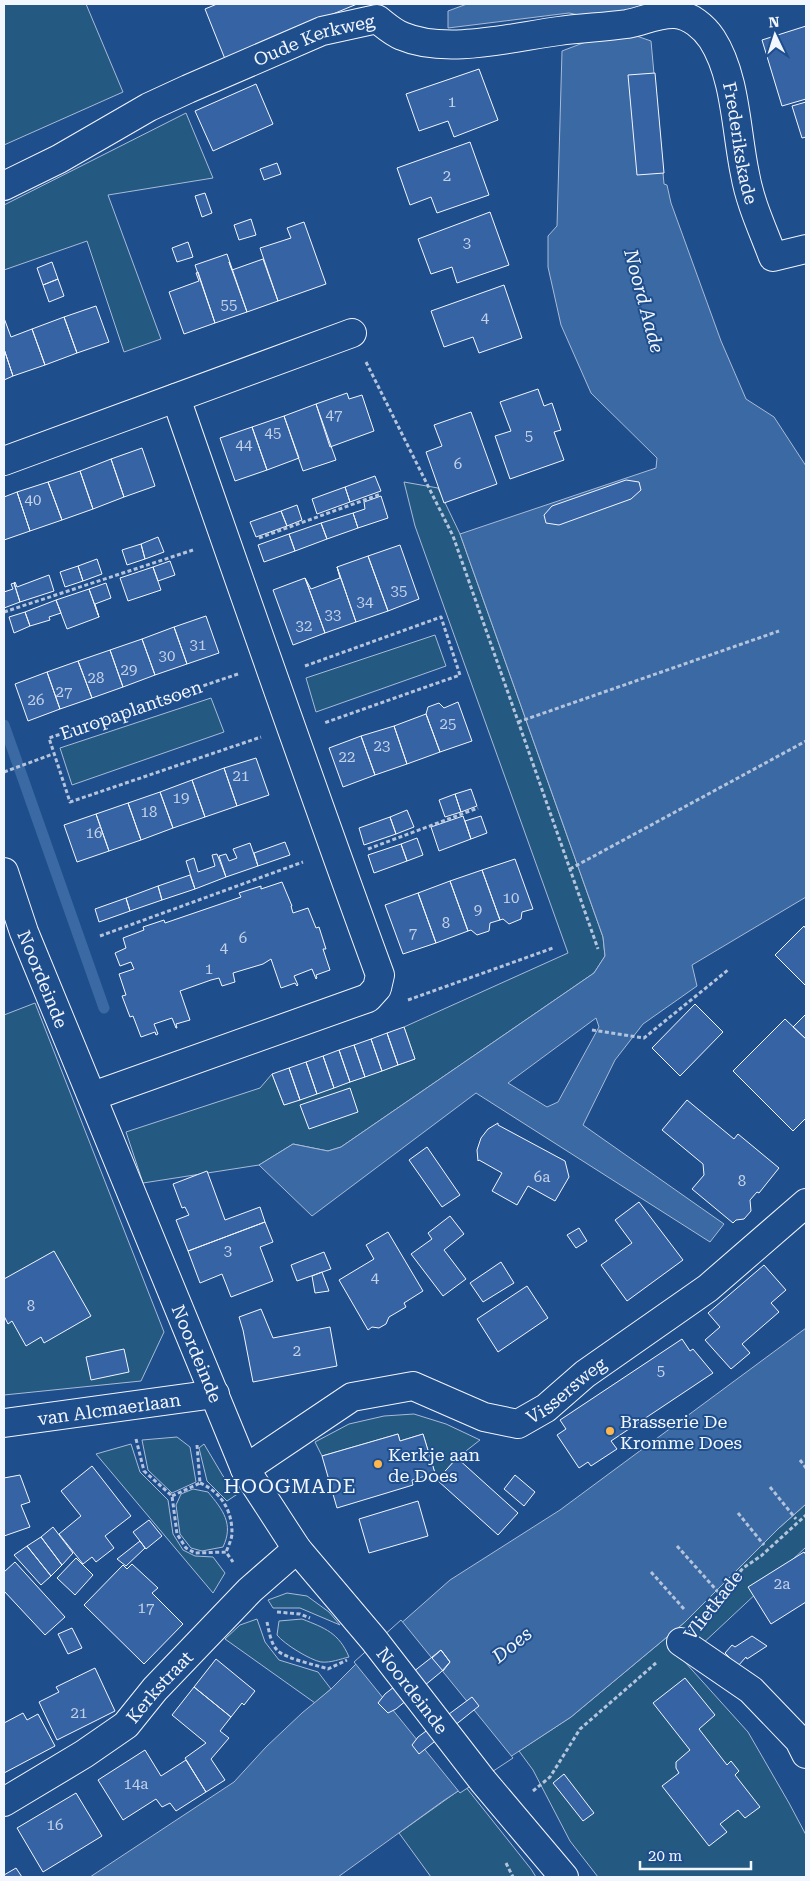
<svg xmlns="http://www.w3.org/2000/svg" width="810" height="1881" viewBox="0 0 810 1881" font-family="'Roboto Serif',serif">
  <style>
    .green { fill: #245a82; stroke: #a8bbd7 }
    .water { fill: #3b69a3; stroke: #a8bbd7; fill-rule: evenodd }
    .pier { fill: #1f4e8c; stroke: #a8bbd7 }
    .lines { fill: none; stroke-linecap: round; stroke-linejoin: round }
    .stream { stroke: #3b69a3; stroke-width: 11 }
    .building { fill: #3563a3; stroke: #f2f6ff }
    .minor-casing { stroke: #f2f6ff; stroke-width: 30 }
    .path { stroke: #b3c4dc; stroke-width: 3; stroke-dasharray: 4 2.5; stroke-linecap: butt }
    .minor { stroke: #1f4e8c; stroke-width: 28 }
    .poi-dot { fill: #ffb74d; stroke: #1f4e8c; stroke-width: 2 }
    .labels { text-anchor: middle; dominant-baseline: central; stroke-width: 4; stroke-linejoin: round; paint-order: stroke }
    .number-label { font-size: 15px; fill: #c3d1e8 }
    .street-label { font-size: 18px; fill: #f2f6ff; stroke: #1f4e8c }
    .poi-label { font-size: 18px; fill: #f2f6ff; stroke: #1f4e8c; text-anchor: start }
    .water-label { font-size: 19px; font-style: italic; fill: #f2f6ff; stroke: #1f4e8c }
    .quarter-label { font-size: 20px; letter-spacing: 1px; fill: #f2f6ff; stroke: #1f4e8c }
  </style>
  <rect width="100%" height="100%" fill="#1f4e8c"/>
  <path class="green" d="M 4,4 L 86,4 L 123,92 L 4,145 Z
    M 186,113 L 213,178 L 108,195 L 161,339 L 124,352 L 87,241 L 4,270 L 4,205 Z
    M 404,482 L 438,488 L 460,534 L 603,937 L 605,956 L 594,973 L 341,1147 L 328,1151 L 293,1144 L 259,1165 L 143,1183 L 126,1132 L 260,1088 L 272,1074 L 284,1105 L 415,1059 L 404,1027 L 568,953 L 415,526 Z
    M 435,635 L 446,666 L 316,712 L 306,678 Z
    M 211,698 L 224,732 L 72,785 L 60,748 Z
    M 35,1003 L 164,1332 L 141,1381 L 4,1395 L 4,1015 Z
    M 414,1414 L 446,1424 L 480,1440 L 457,1458 L 437,1480 L 423,1434 L 400,1441 L 398,1434 L 322,1456 L 315,1442 L 349,1424 L 384,1416 Z
    M 177,1437 L 190,1447 L 196,1482 L 172,1493 L 148,1470 L 142,1440 Z
    M 131,1444 L 140,1472 L 168,1500 L 173,1534 L 183,1550 L 195,1556 L 213,1557 L 225,1573 L 213,1593 L 96,1454 Z
    M 204,1444 L 223,1476 L 239,1493 L 227,1501 L 207,1481 L 199,1448 Z
    M 193,1489 L 208,1492 C 223,1510 234,1524 223,1547 L 202,1551 L 191,1548 L 180,1534 L 176,1505 L 181,1494 Z
    M 806,1504 L 806,1547 L 684,1661 L 748,1732 L 789,1803 L 806,1835 L 806,1877 L 598,1877 L 570,1841 L 533,1770 L 519,1751 L 571,1717 L 685,1622 L 779,1528 Z
    M 287,1593 L 307,1596 L 329,1612 L 340,1625 L 300,1608 L 273,1608 L 268,1600 Z
    M 257,1619 L 265,1642 L 279,1660 L 318,1672 L 331,1689 L 315,1703 L 225,1639 L 240,1625 Z
    M 302,1619 C 325,1628 339,1633 349,1657 C 340,1659 331,1663 321,1662 C 310,1660 284,1644 277,1635 L 279,1621 Z
    M 465,1786 L 531,1869 L 536,1877 L 431,1877 L 399,1833 Z"/>
  <path class="water" d="M 467,4 L 643,4 L 626,14 L 593,18 L 569,13 L 448,28 L 448,11 Z
    M 628,33 L 651,41 L 664,184 L 667,185 L 671,203 L 721,341 L 746,399 L 774,417 L 806,466 L 806,897 L 692,965 L 697,986 L 643,1024 L 615,1060 L 583,1125 L 724,1224 L 710,1242 L 476,1093 L 312,1216 L 259,1165 L 293,1144 L 328,1151 L 341,1147 L 594,973 L 605,956 L 603,937 L 460,534 L 656,468 L 657,458 L 591,393 L 561,325 L 548,267 L 548,236 L 557,226 L 562,51 L 596,38 ZM 596,1018 L 599,1027 L 558,1102 L 547,1107 L 508,1083 Z
    M 806,1328 L 806,1504 L 779,1528 L 685,1622 L 571,1717 L 443,1801 L 338,1877 L 90,1877 L 234,1782 L 266,1747 L 302,1713 L 331,1689 L 364,1656 L 450,1580 L 560,1510 Z"/>
  <path class="pier" d="M 401,1620 L 513,1758 L 460,1793 L 354,1662 Z"/>
  <g class="lines">
    <path class="stream" d="M 4,725 L 104,1008"/>
  </g>
  <path class="building" d="M 217,4 L 357,4 L 225,59 L 205,9 Z
    M 806,26 L 806,99 L 782,106 L 762,40 Z
    M 479,69 L 498,120 L 454,137 L 448,121 L 419,131 L 406,94 Z
    M 655,73 L 664,173 L 637,175 L 628,75 Z
    M 256,84 L 273,124 L 213,151 L 195,111 Z
    M 806,102 L 806,137 L 802,138 L 792,106 Z
    M 470,142 L 489,195 L 437,213 L 431,197 L 410,205 L 397,168 Z
    M 277,163 L 281,174 L 264,180 L 260,169 Z
    M 205,193 L 212,213 L 202,217 L 195,196 Z
    M 490,212 L 509,265 L 457,283 L 452,267 L 431,274 L 418,239 Z
    M 251,219 L 256,235 L 239,240 L 234,225 Z
    M 304,222 L 326,284 L 278,301 L 260,248 L 291,238 L 287,228 Z
    M 188,242 L 193,257 L 177,262 L 172,248 Z
    M 227,254 L 247,312 L 215,323 L 195,265 Z
    M 263,259 L 278,301 L 247,312 L 229,262 L 232,270 Z
    M 52,262 L 58,279 L 43,285 L 37,268 Z
    M 198,272 L 215,323 L 184,334 L 169,292 L 199,281 L 196,273 Z
    M 58,279 L 64,296 L 49,302 L 43,285 Z
    M 504,285 L 522,338 L 479,353 L 473,337 L 444,347 L 431,311 Z
    M 96,306 L 109,342 L 77,353 L 64,317 Z
    M 64,317 L 77,353 L 45,365 L 32,329 Z
    M 4,318 L 11,337 L 32,329 L 45,365 L 13,376 L 4,349 Z
    M 4,349 L 13,376 L 4,380 Z
    M 538,389 L 544,406 L 552,403 L 561,430 L 554,432 L 564,460 L 510,479 L 495,436 L 511,431 L 500,402 Z
    M 347,393 L 349,399 L 362,395 L 374,431 L 330,447 L 316,404 Z
    M 316,404 L 336,460 L 303,471 L 284,416 Z
    M 471,412 L 497,484 L 444,503 L 426,452 L 442,446 L 434,425 Z
    M 284,416 L 299,458 L 267,470 L 252,427 Z
    M 252,427 L 267,470 L 235,481 L 220,438 Z
    M 142,448 L 155,486 L 124,497 L 111,459 Z
    M 111,459 L 124,497 L 93,509 L 80,471 Z
    M 80,471 L 93,509 L 62,520 L 48,482 Z
    M 375,476 L 381,491 L 350,502 L 345,487 Z
    M 626,480 L 639,482 L 641,490 L 631,499 L 559,525 L 546,523 L 544,515 L 552,506 Z
    M 48,482 L 62,520 L 30,531 L 17,492 Z
    M 345,487 L 350,502 L 317,514 L 312,499 Z
    M 17,492 L 30,531 L 4,540 L 4,497 Z
    M 381,496 L 388,518 L 358,528 L 353,513 L 365,509 L 364,502 Z
    M 297,505 L 302,520 L 287,526 L 281,511 Z
    M 281,511 L 287,526 L 256,537 L 250,522 Z
    M 353,513 L 358,528 L 327,539 L 321,523 Z
    M 321,523 L 327,539 L 295,551 L 289,534 Z
    M 289,534 L 295,551 L 264,562 L 258,545 Z
    M 158,537 L 164,552 L 145,559 L 141,544 Z
    M 141,544 L 145,559 L 127,565 L 122,550 Z
    M 400,545 L 419,599 L 388,611 L 368,556 Z
    M 368,556 L 388,611 L 356,622 L 337,567 Z
    M 97,559 L 102,574 L 83,581 L 78,566 Z
    M 170,561 L 175,575 L 158,581 L 153,567 Z
    M 78,566 L 83,581 L 65,587 L 60,572 Z
    M 153,567 L 161,590 L 128,601 L 120,578 Z
    M 337,567 L 356,622 L 325,633 L 305,578 L 311,589 L 340,578 Z
    M 49,575 L 54,591 L 20,602 L 14,583 L 15,582 L 17,587 Z
    M 305,578 L 325,633 L 293,645 L 273,590 Z
    M 14,583 L 20,602 L 4,608 L 4,592 L 13,589 L 11,584 Z
    M 106,583 L 111,598 L 95,604 L 99,617 L 89,589 Z
    M 89,589 L 99,617 L 67,629 L 56,600 Z
    M 56,600 L 61,613 L 49,617 L 50,620 L 30,626 L 25,612 Z
    M 25,612 L 30,626 L 14,633 L 9,617 Z
    M 206,616 L 219,653 L 187,664 L 174,627 Z
    M 174,627 L 187,664 L 155,675 L 142,639 Z
    M 142,639 L 155,675 L 123,687 L 110,650 Z
    M 110,650 L 123,687 L 92,698 L 78,661 Z
    M 78,661 L 92,698 L 60,709 L 47,672 Z
    M 47,672 L 60,709 L 28,721 L 15,684 Z
    M 458,702 L 472,741 L 440,752 L 426,714 L 428,707 L 439,703 L 444,708 Z
    M 426,714 L 440,752 L 407,764 L 394,726 Z
    M 394,726 L 407,764 L 375,775 L 361,736 Z
    M 361,736 L 375,775 L 343,787 L 329,748 Z
    M 256,758 L 269,795 L 237,806 L 224,768 Z
    M 224,768 L 237,806 L 205,817 L 192,780 Z
    M 192,780 L 205,817 L 173,828 L 160,792 Z
    M 471,789 L 477,806 L 461,812 L 455,794 Z
    M 160,792 L 173,828 L 141,840 L 128,803 Z
    M 455,794 L 461,812 L 445,817 L 439,800 Z
    M 128,803 L 141,840 L 109,851 L 96,814 Z
    M 407,810 L 414,827 L 396,834 L 390,817 Z
    M 96,814 L 109,851 L 77,862 L 64,825 Z
    M 463,816 L 471,839 L 439,851 L 431,827 Z
    M 481,816 L 487,833 L 471,839 L 465,821 Z
    M 390,817 L 396,834 L 364,845 L 359,828 Z
    M 417,838 L 423,855 L 407,861 L 401,844 Z
    M 285,842 L 290,855 L 258,866 L 254,853 Z
    M 250,843 L 258,866 L 226,877 L 219,856 L 226,854 L 229,861 L 237,858 L 233,849 Z
    M 401,844 L 407,861 L 374,873 L 368,855 Z
    M 217,854 L 226,877 L 195,889 L 186,861 L 194,858 L 198,872 L 215,866 L 212,855 Z
    M 515,859 L 533,909 L 522,912 L 521,919 L 509,924 L 503,919 L 500,920 L 482,870 Z
    M 482,870 L 500,920 L 490,923 L 489,931 L 477,935 L 471,930 L 468,931 L 450,881 Z
    M 190,875 L 195,889 L 162,900 L 158,886 Z
    M 450,881 L 468,931 L 436,943 L 418,893 Z
    M 282,882 L 292,906 L 291,906 L 293,913 L 308,908 L 316,928 L 319,927 L 326,949 L 323,949 L 330,970 L 316,975 L 317,978 L 316,979 L 312,969 L 294,976 L 298,985 L 297,986 L 295,983 L 281,988 L 271,959 L 263,964 L 233,973 L 235,982 L 222,986 L 219,978 L 211,980 L 180,991 L 190,1020 L 176,1024 L 177,1028 L 176,1028 L 172,1018 L 154,1024 L 158,1034 L 156,1035 L 155,1032 L 141,1037 L 133,1016 L 130,1017 L 122,996 L 126,995 L 119,974 L 134,969 L 131,962 L 120,966 L 115,953 L 126,948 L 123,938 L 144,930 L 143,927 L 164,920 L 165,923 L 241,897 L 239,893 L 261,886 L 261,889 Z
    M 158,886 L 162,900 L 130,911 L 126,898 Z
    M 418,893 L 436,943 L 403,954 L 385,905 Z
    M 126,898 L 130,911 L 99,922 L 95,909 Z
    M 804,926 L 806,929 L 806,986 L 775,955 Z
    M 695,1004 L 723,1032 L 680,1076 L 652,1048 Z
    M 806,1014 L 806,1039 L 793,1027 Z
    M 785,1019 L 806,1039 L 806,1118 L 793,1131 L 733,1071 Z
    M 404,1027 L 415,1059 L 398,1065 L 387,1033 Z
    M 387,1033 L 398,1065 L 382,1071 L 371,1039 Z
    M 371,1039 L 382,1071 L 365,1077 L 354,1045 Z
    M 354,1045 L 365,1077 L 350,1082 L 339,1050 Z
    M 339,1050 L 350,1082 L 334,1088 L 323,1056 Z
    M 323,1056 L 334,1088 L 317,1094 L 306,1062 Z
    M 306,1062 L 317,1094 L 300,1100 L 289,1068 Z
    M 289,1068 L 300,1100 L 284,1105 L 272,1074 Z
    M 350,1088 L 358,1112 L 309,1129 L 300,1105 Z
    M 687,1100 L 734,1139 L 738,1134 L 779,1168 L 759,1193 L 757,1192 L 750,1200 L 751,1211 L 744,1219 L 736,1220 L 733,1223 L 692,1189 L 704,1175 L 703,1164 L 662,1130 Z
    M 498,1123 L 498,1125 L 565,1161 L 569,1177 L 555,1201 L 528,1186 L 517,1205 L 492,1191 L 502,1173 L 479,1160 L 478,1161 L 477,1150 L 481,1138 L 488,1129 Z
    M 427,1147 L 460,1195 L 442,1207 L 409,1160 Z
    M 207,1171 L 225,1220 L 260,1207 L 265,1222 L 188,1251 L 176,1220 L 189,1215 L 185,1207 L 182,1208 L 173,1184 Z
    M 639,1202 L 683,1260 L 627,1301 L 601,1265 L 632,1243 L 615,1220 Z
    M 450,1216 L 464,1234 L 444,1250 L 466,1279 L 443,1296 L 411,1254 L 432,1239 L 428,1233 Z
    M 265,1222 L 273,1242 L 260,1247 L 273,1281 L 231,1297 L 222,1274 L 200,1283 L 188,1251 Z
    M 579,1228 L 587,1241 L 576,1248 L 567,1235 Z
    M 388,1232 L 423,1291 L 404,1303 L 406,1307 L 389,1317 L 386,1324 L 379,1328 L 372,1327 L 368,1330 L 339,1280 L 374,1259 L 366,1245 Z
    M 54,1251 L 91,1316 L 44,1343 L 41,1337 L 26,1346 L 12,1321 L 8,1324 L 4,1316 L 4,1279 Z
    M 324,1252 L 331,1269 L 297,1281 L 291,1265 Z
    M 501,1262 L 514,1283 L 483,1302 L 470,1283 Z
    M 764,1265 L 786,1290 L 771,1303 L 779,1312 L 742,1344 L 750,1353 L 731,1369 L 705,1340 L 720,1327 L 708,1313 Z
    M 322,1272 L 329,1291 L 315,1293 L 312,1276 Z
    M 527,1286 L 548,1318 L 498,1352 L 477,1319 Z
    M 261,1309 L 273,1338 L 330,1327 L 337,1366 L 253,1382 L 243,1330 L 239,1317 Z
    M 682,1339 L 690,1351 L 693,1349 L 713,1373 L 611,1441 L 617,1449 L 591,1466 L 588,1462 L 579,1468 L 557,1435 L 566,1429 L 560,1420 Z
    M 124,1349 L 129,1372 L 91,1380 L 86,1357 Z
    M 398,1434 L 400,1441 L 423,1434 L 435,1473 L 412,1480 L 413,1485 L 337,1508 L 322,1456 Z
    M 457,1458 L 518,1513 L 498,1535 L 437,1480 Z
    M 92,1466 L 131,1516 L 105,1536 L 114,1548 L 96,1562 L 92,1557 L 83,1564 L 59,1534 L 81,1516 L 61,1491 Z
    M 20,1475 L 30,1502 L 21,1505 L 30,1527 L 4,1536 L 4,1478 Z
    M 515,1475 L 535,1492 L 524,1506 L 504,1489 Z
    M 418,1501 L 428,1536 L 369,1553 L 359,1519 Z
    M 149,1520 L 162,1536 L 146,1549 L 133,1532 Z
    M 53,1527 L 73,1553 L 62,1565 L 41,1537 Z
    M 41,1537 L 62,1565 L 51,1576 L 27,1546 Z
    M 140,1541 L 145,1548 L 126,1566 L 117,1559 Z
    M 27,1546 L 51,1576 L 41,1585 L 14,1555 Z
    M 804,1552 L 806,1555 L 806,1602 L 771,1624 L 748,1587 Z
    M 76,1558 L 93,1575 L 75,1595 L 57,1578 Z
    M 15,1562 L 65,1617 L 45,1635 L 4,1591 L 4,1572 Z
    M 132,1564 L 158,1588 L 152,1593 L 183,1624 L 144,1664 L 84,1605 L 123,1565 L 127,1569 Z
    M 72,1628 L 82,1648 L 68,1654 L 58,1634 Z
    M 752,1636 L 767,1646 L 747,1659 L 746,1657 L 738,1666 L 725,1653 L 732,1645 L 735,1647 Z
    M 441,1650 L 450,1662 L 443,1671 L 432,1658 Z
    M 441,1650 L 450,1662 L 441,1672 L 396,1709 L 388,1713 L 378,1703 L 385,1694 Z
    M 216,1659 L 255,1691 L 244,1705 L 242,1703 L 231,1717 L 194,1687 Z
    M 95,1668 L 115,1711 L 57,1740 L 39,1702 L 59,1692 L 56,1687 Z
    M 685,1678 L 715,1715 L 699,1729 L 727,1765 L 731,1761 L 739,1771 L 735,1775 L 760,1807 L 745,1818 L 738,1810 L 720,1824 L 727,1832 L 709,1846 L 662,1786 L 679,1773 L 676,1768 L 676,1762 L 690,1750 L 653,1703 Z
    M 194,1687 L 231,1717 L 220,1731 L 229,1738 L 211,1759 L 225,1780 L 206,1792 L 185,1758 L 206,1743 L 172,1715 Z
    M 472,1697 L 479,1706 L 419,1754 L 412,1745 L 418,1737 Z
    M 23,1713 L 27,1720 L 38,1714 L 55,1746 L 4,1773 L 4,1723 Z
    M 145,1750 L 161,1776 L 186,1760 L 206,1792 L 176,1811 L 170,1803 L 162,1807 L 156,1799 L 123,1820 L 98,1780 Z
    M 564,1774 L 594,1813 L 583,1821 L 553,1783 Z
    M 76,1793 L 102,1836 L 43,1872 L 17,1828 Z
    M 16,1868 L 22,1877 L 4,1877 L 4,1875 Z"/>
  <g class="lines">
    <defs>
      <g id="minor">
        <path id="s1" d="M 4,186 L 59,159 L 149,107 L 188,89 L 322,31 L 377,19 C 385,25 392,32 402,36 C 446,55 513,37 559,31 C 582,28 605,27 627,24 C 643,21 659,13 675,14 C 690,15 704,27 712,39 C 736,76 736,132 745,174 C 750,203 763,230 773,257 L 806,249"/>
        <path d="M 4,461 L 352,333"/>
        <path id="s2" d="M 4,872 L 24,932 L 245,1469 L 297,1549 L 374,1640 L 483,1781 L 564,1877"/>
        <path d="M 93,1096 L 368,998 L 377,988 L 380,975 C 310,784 243,591 176,398"/>
        <path id="s3" d="M 4,1423 L 215,1394"/>
        <path id="s4" d="M 245,1469 L 352,1397 L 413,1386 L 484,1417 L 518,1424 L 546,1408 L 585,1374 L 708,1288 L 806,1203"/>
        <path d="M 681,1642 L 751,1690 L 799,1740 L 806,1754"/>
        <path id="s5" d="M 4,1802 L 84,1754 L 126,1725 L 155,1689 L 250,1590 L 297,1549"/>
      </g>
    </defs>
    <use href="#minor" class="minor-casing"/>
    <path class="path" d="M 366,362 L 453,536 L 598,949
      M 259,538 L 381,494
      M 4,612 L 193,550
      M 305,666 L 441,617 L 460,675 L 324,723
      M 238,674 L 49,738 L 70,802 L 261,737
      M 518,722 L 779,631
      M 4,772 L 53,754
      M 368,849 L 478,808
      M 570,869 L 806,741
      M 100,936 L 303,862
      M 408,1000 L 553,948
      M 592,1030 L 644,1038 L 728,970
      M 136,1439 L 144,1471 L 172,1496 L 177,1534 L 186,1548 L 195,1553 L 226,1552 L 233,1562
      M 800,1460 L 806,1468
      M 200,1483 C 221,1492 232,1510 232,1533 C 232,1539 228,1547 226,1552
      M 770,1487 L 796,1519
      M 172,1496 L 200,1483 L 197,1445
      M 738,1513 L 764,1545
      M 677,1546 L 719,1593
      M 651,1572 L 684,1609
      M 277,1612 L 300,1614 L 310,1618
      M 703,1617 L 743,1568 L 761,1556 L 806,1515
      M 267,1622 C 269,1631 271,1645 278,1651 C 287,1659 316,1665 328,1669 L 347,1660
      M 533,1791 L 550,1777 L 580,1729 L 656,1663
      M 506,1863 L 513,1877"/>
    <use href="#minor" class="minor"/>
  </g>
  <g class="poi-dot">
    <circle cx="610" cy="1431" r="5"/>
    <circle cx="378" cy="1464" r="5"/>
  </g>
  <g class="labels">
    <g class="number-label">
      <text x="452" y="102">1</text>
      <text x="447" y="176">2</text>
      <text x="467" y="243">3</text>
      <text x="229" y="305">55</text>
      <text x="485" y="318">4</text>
      <text x="334" y="415">47</text>
      <text x="273" y="433">45</text>
      <text x="529" y="436">5</text>
      <text x="244" y="445">44</text>
      <text x="458" y="464">6</text>
      <text x="33" y="500">40</text>
      <text x="399" y="591">35</text>
      <text x="365" y="602">34</text>
      <text x="333" y="615">33</text>
      <text x="304" y="626">32</text>
      <text x="198" y="645">31</text>
      <text x="167" y="656">30</text>
      <text x="129" y="670">29</text>
      <text x="96" y="678">28</text>
      <text x="64" y="692">27</text>
      <text x="36" y="700">26</text>
      <text x="448" y="724">25</text>
      <text x="382" y="746">23</text>
      <text x="347" y="757">22</text>
      <text x="241" y="776">21</text>
      <text x="181" y="798">19</text>
      <text x="149" y="812">18</text>
      <text x="94" y="833">16</text>
      <text x="511" y="898">10</text>
      <text x="478" y="910">9</text>
      <text x="446" y="923">8</text>
      <text x="413" y="933">7</text>
      <text x="243" y="938">6</text>
      <text x="224" y="948">4</text>
      <text x="209" y="969">1</text>
      <text x="542" y="1177">6a</text>
      <text x="742" y="1181">8</text>
      <text x="228" y="1251">3</text>
      <text x="375" y="1278">4</text>
      <text x="31" y="1306">8</text>
      <text x="297" y="1351">2</text>
      <text x="661" y="1371">5</text>
      <text x="782" y="1584">2a</text>
      <text x="146" y="1608">17</text>
      <text x="79" y="1713">21</text>
      <text x="136" y="1784">14a</text>
      <text x="55" y="1825">16</text>
    </g>
    <g class="street-label">
      <text stroke="none"><textPath href="#s1" startOffset="344">Oude Kerkweg</textPath></text>
      <text stroke="none"><textPath href="#s1" startOffset="872">Frederikskade</textPath></text>
      <text transform="translate(131 710) rotate(-19)">Europaplantsoen</text>
      <text stroke="none"><textPath href="#s2" startOffset="114">Noordeinde</textPath></text>
      <text stroke="none"><textPath href="#s2" startOffset="519">Noordeinde</textPath></text>
      <text stroke="none"><textPath href="#s4" startOffset="362">Vissersweg</textPath></text>
      <text stroke="none"><textPath href="#s3" startOffset="106">van Alcmaerlaan</textPath></text>
      <text transform="translate(713 1605) rotate(-52)">Vlietkade</text>
      <text stroke="none"><textPath href="#s5" startOffset="195">Kerkstraat</textPath></text>
      <text stroke="none"><textPath href="#s2" startOffset="922">Noordeinde</textPath></text>
    </g>
    <g class="poi-label">
      <text x="620" y="1421">Brasserie De<tspan x="620" dy="21">Kromme Does</tspan></text>
      <text x="388" y="1454">Kerkje aan<tspan x="388" dy="21">de Does</tspan></text>
    </g>
    <g class="water-label">
      <text transform="translate(644 301) rotate(75)">Noord Aade</text>
      <text transform="translate(512 1645) rotate(-39)">Does</text>
    </g>
    <g class="quarter-label">
      <text x="290" y="1486">HOOGMADE</text>
    </g>
  </g>
  <rect width="810" height="1881" fill="none" stroke="#f2f6ff" stroke-width="10"/>
  <g transform="translate(775 35) rotate(356)" stroke="#1f4e8c" stroke-width="4" paint-order="stroke">
  <path d="M0-4L9 19L0 12L-9 19Z" fill="#f2f6ff"/>
  <text y="-8" font-size="14" font-weight="bold" text-anchor="middle" fill="#f2f6ff">N</text>
  </g>
  <path d="M640 1861v8h111v-8" fill="none" stroke="#f2f6ff" stroke-width="2.5"/>
  <text x="648" y="1861" font-size="15" fill="#f2f6ff" stroke="#1f4e8c" stroke-width="4" paint-order="stroke">20 m</text>
</svg>
